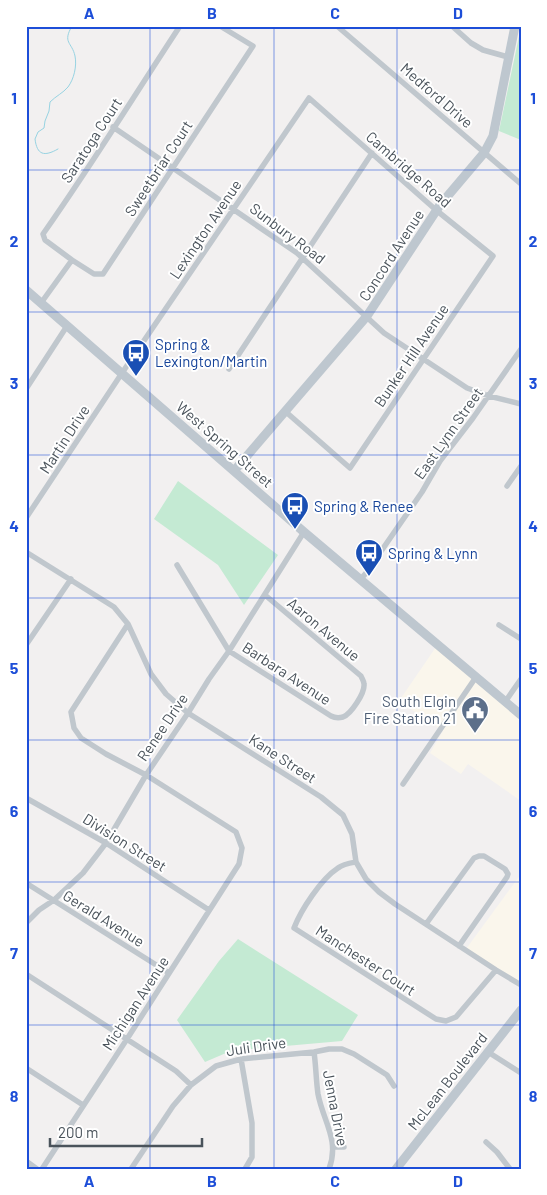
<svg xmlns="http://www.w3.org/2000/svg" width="547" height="1195" viewBox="0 0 547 1195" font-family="Barlow,sans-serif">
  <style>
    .commercial { fill: #faf6ec }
    .green { fill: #c4ead3 }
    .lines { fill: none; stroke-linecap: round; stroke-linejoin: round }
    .stream { stroke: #97d3e2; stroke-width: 1 }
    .street { stroke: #c0c7cd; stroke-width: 5.5 }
    .secondary { stroke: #bec7cf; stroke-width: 9 }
    .grid { fill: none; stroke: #1d4ed8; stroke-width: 1; stroke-opacity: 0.55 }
    .labels { text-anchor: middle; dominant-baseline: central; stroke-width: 4; stroke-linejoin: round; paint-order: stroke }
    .street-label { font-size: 15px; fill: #4a535b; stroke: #fff }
    .transit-label { font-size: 15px; fill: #164399; stroke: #fff; text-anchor: start }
    .service-label { font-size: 15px; fill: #4e5e75; stroke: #fff; text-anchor: end }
    .neatline { fill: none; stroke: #1d4ed8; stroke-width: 2 }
    .grid-label { font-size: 16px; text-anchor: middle; font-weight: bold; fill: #1d4ed8 }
  </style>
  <rect width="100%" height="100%" fill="#f2f0f0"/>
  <path class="commercial" d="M 436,647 L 521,717 L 521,801 L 468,764 L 461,774 L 430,753 L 443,731 L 399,701 Z
    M 521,874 L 521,983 L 466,949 Z"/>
  <path class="green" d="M 521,27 L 521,140 L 499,131 Z
    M 178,481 L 278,555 L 244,605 L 218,565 L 154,519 Z
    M 238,939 L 358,1015 L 342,1041 L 252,1049 L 226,1053 L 205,1062 L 177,1020 L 219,961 Z"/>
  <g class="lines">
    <path class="stream" d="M 58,149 C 44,157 37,155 35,139 L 38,132 L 44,128 L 45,121 L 49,111 L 50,102 C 56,96 63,93 68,87 C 74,79 77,66 75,56 C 72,42 62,43 72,26"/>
    <path class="street" d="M 180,26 C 134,96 91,166 43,234 L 45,240 L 72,260 L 94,274 L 103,274 L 253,46 L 220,26
      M 337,26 L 521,184
      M 452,26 L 471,43 L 483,50 L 508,57
      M 113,127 L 297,253 L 384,333 L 467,388 L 489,396 L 521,404
      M 41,303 L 72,260
      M 229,369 L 372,153
      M 26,389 L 67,326
      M 507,486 L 521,466
      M 26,518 L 122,373 L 309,98 L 436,210 L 493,256 L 350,468 L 286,412
      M 26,552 L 114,607 L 128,624 L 151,674 L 166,694 L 188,713 L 321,797 L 343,815 L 352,834 L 356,862 L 366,879 L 379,892 L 395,904 L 496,970 L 521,985
      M 177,565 L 229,651 L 331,716 C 335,718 339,718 343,717 C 351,714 365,693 364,684 C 364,681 362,679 361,676 L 265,595
      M 360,580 L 366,573 L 422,492 L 440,461 L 473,418 L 521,349
      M 499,625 L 521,639
      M 26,645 L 71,579
      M 505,702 L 521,679
      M 403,784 L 476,677
      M 26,798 L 106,843 L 209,910
      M 356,862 C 350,863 343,864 338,868 C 321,879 301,910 294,928 L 436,1019 L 446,1021 L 456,1017 L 496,970
      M 26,883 L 169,973
      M 26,923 L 39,910 L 54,900 L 83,873 L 106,843 L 146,775 L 188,713 L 209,679 L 229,651 L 304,532
      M 426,924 L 474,858 L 479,856 L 484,856 L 505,869 L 508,874 L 507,877 L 459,946
      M 26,974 L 176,1071 L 191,1085
      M 314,1052 C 316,1066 316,1080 318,1094 C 323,1121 340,1140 329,1169
      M 488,1052 L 521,1073
      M 241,1059 L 252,1123 L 252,1157 L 245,1169
      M 26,1068 L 83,1105
      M 486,1142 L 497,1152 L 510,1169
      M 333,1147 L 344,1147
      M 26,1161 L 37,1169
      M 42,1169 L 127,1039 L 239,864 L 242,848 L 236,832 L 146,775 L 106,754 L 81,738 L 74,728 L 71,712 L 128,624
      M 131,1169 L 173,1106 L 191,1085 L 216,1066 L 241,1059 L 314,1052 L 329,1049 L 342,1049 L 354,1054 L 387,1075 L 394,1086"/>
    <path class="secondary" d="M 26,290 L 304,532 L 521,715
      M 234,471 L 367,316 L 440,205 L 484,153 L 493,136 L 515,26
      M 396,1169 L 521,1010"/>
  </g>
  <path class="grid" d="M 150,26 L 150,1169M 274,26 L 274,1169M 397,26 L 397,1169M 26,170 L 521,170M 26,312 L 521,312M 26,455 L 521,455M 26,598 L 521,598M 26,740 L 521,740M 26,882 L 521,882M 26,1025 L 521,1025"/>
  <defs>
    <symbol id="bus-pin" viewBox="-11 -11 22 30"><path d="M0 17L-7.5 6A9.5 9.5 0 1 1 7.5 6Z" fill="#1a4fb4" stroke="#fff"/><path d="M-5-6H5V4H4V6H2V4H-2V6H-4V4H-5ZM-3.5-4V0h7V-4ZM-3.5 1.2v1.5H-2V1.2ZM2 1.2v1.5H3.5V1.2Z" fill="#fff"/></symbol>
    <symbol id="civic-pin" viewBox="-11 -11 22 30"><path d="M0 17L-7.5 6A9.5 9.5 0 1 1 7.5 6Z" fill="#5c6f8a" stroke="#fff"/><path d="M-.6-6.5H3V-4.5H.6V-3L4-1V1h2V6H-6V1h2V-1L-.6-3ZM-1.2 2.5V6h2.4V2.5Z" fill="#fff"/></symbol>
  </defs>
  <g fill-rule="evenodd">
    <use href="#bus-pin" x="120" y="337" width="32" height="43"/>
    <use href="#bus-pin" x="279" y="490" width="32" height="43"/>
    <use href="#bus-pin" x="353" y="537" width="32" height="43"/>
    <use href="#civic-pin" x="459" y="694" width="32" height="43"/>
  </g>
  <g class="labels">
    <g class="street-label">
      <text transform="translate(437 95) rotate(41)">Medford Drive</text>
      <text transform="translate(91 140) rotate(-57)">Saratoga Court</text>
      <text transform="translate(158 168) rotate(-57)">Sweetbriar Court</text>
      <text transform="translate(409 169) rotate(41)">Cambridge Road</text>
      <text transform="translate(205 229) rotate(-56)">Lexington Avenue</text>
      <text transform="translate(288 233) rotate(37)">Sunbury Road</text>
      <text transform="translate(391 255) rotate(-57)">Concord Avenue</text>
      <text transform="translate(411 355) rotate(-56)">Bunker Hill Avenue</text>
      <text transform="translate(448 433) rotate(-55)">East Lynn Street</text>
      <text transform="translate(64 439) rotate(-57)">Martin Drive</text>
      <text transform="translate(225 444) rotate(41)">West Spring Street</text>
      <text transform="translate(324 629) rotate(40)">Aaron Avenue</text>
      <text transform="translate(287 673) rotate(33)">Barbara Avenue</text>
      <text transform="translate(162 727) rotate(-56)">Renee Drive</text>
      <text transform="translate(283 758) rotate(33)">Kane Street</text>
      <text transform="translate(125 842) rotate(32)">Division Street</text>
      <text transform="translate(104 918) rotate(32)">Gerald Avenue</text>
      <text transform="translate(366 960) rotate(33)">Manchester Court</text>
      <text transform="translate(135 1003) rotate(-57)">Michigan Avenue</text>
      <text transform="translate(256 1046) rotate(-8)">Juli Drive</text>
      <text transform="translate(447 1081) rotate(-52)">McLean Boulevard</text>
      <text transform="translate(336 1108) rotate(79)">Jenna Drive</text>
    </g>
    <g class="transit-label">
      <text x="155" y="344">Spring &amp;<tspan x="155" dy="17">Lexington/Martin</tspan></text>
      <text x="314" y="506">Spring &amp; Renee</text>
      <text x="388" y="553">Spring &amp; Lynn</text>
    </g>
    <g class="service-label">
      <text x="456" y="701">South Elgin<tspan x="456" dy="17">Fire Station 21</tspan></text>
    </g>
  </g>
  <rect width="547" height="1195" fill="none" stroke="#ffffff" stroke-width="55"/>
  <path d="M50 1138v8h152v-8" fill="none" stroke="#4a535b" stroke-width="2.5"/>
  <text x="58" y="1138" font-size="15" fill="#4a535b" stroke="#ffffff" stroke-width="4" paint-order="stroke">200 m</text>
  <rect x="28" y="28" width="492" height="1140" class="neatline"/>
  <g class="grid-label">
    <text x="89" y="19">A</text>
    <text x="212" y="19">B</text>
    <text x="335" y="19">C</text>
    <text x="458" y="19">D</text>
    <text x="14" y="104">1</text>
    <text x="533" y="104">1</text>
    <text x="14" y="247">2</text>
    <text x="533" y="247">2</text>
    <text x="14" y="389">3</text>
    <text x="533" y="389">3</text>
    <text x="14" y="532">4</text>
    <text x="533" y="532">4</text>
    <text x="14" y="674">5</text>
    <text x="533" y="674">5</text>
    <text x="14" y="817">6</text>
    <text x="533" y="817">6</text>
    <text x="14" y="959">7</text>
    <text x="533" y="959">7</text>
    <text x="14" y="1102">8</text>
    <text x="533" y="1102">8</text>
    <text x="89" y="1187">A</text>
    <text x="212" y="1187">B</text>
    <text x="335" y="1187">C</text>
    <text x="458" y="1187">D</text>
  </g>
</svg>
